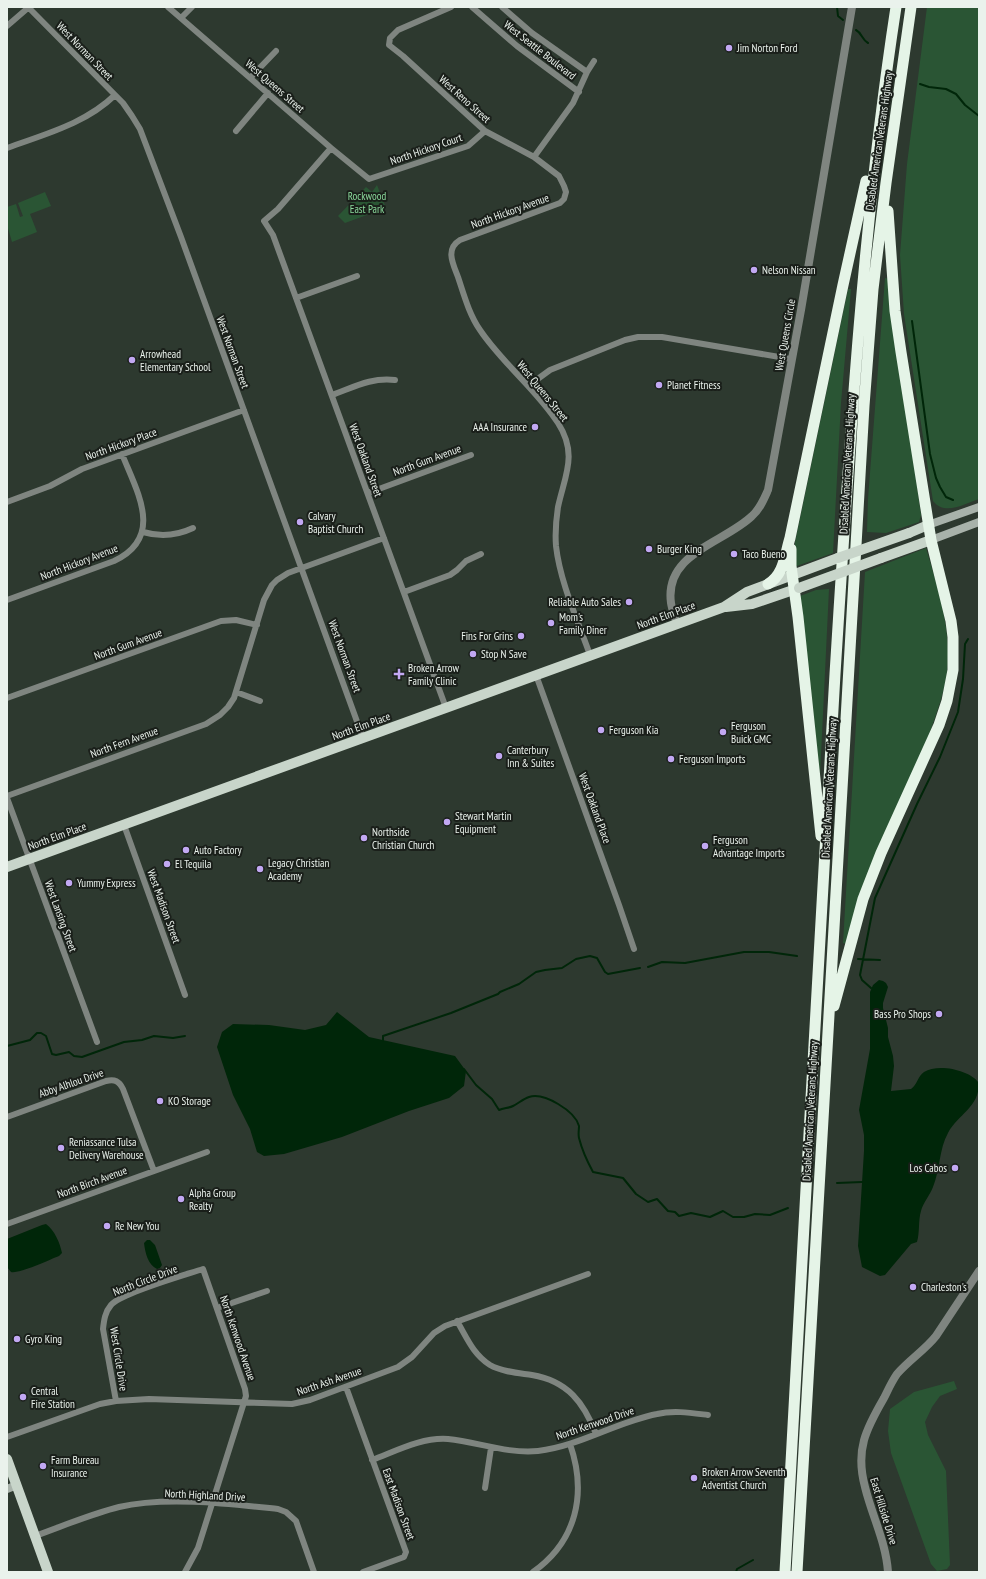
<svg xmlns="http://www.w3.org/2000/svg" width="986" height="1579" viewBox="0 0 986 1579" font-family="'PT Sans Narrow',sans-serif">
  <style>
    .green { fill: #2a5534 }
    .water { fill: #002609 }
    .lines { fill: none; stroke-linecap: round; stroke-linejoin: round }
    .stream { stroke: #002609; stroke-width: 2 }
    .minor { stroke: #7f8580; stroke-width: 6 }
    .tertiary { stroke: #7f8580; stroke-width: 8 }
    .secondary { stroke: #a8b2aa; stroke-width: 8 }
    .primary { stroke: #c8d5ca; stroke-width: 10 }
    .motorway { stroke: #e5f4e7; stroke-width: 11 }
    .primary-bridge { stroke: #c8d5ca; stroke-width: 10 }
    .poi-dot { fill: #c2a8f3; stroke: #1a1f1a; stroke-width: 1.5 }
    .labels { text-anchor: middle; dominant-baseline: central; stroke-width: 4; stroke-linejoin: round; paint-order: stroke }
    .poi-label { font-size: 11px; fill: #eaf2ec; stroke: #1a1f1a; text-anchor: start }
    .street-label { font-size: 11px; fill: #eaf2ec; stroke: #1a1f1a }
    .park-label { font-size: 11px; fill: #8ad99b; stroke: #1a1f1a }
  </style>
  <rect width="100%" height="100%" fill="#2d392f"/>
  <path class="green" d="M 927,7 L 979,7 L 979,499 C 964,504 945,516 933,501 L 904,314 L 900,255 L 907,164 Z
    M 377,185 L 386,208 L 345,223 L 338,216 L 366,187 L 372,192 Z
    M 45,192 L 51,206 L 30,214 L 37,232 L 12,242 L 7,225 L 7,207 L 16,204 L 20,217 L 23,216 L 18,203 Z
    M 885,278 L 889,279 L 921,515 L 919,522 L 886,533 L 867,532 L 868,499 Z
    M 848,289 L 851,289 L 841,403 L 833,553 L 794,567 L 795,542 Z
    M 926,548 C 938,589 952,630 947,672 C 944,693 937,712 930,732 L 846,944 L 843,943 L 865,572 Z
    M 829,589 L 820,776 L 800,596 L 816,590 Z
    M 954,1381 L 957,1389 L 940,1396 L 932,1407 L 925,1422 L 928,1435 L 946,1471 L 950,1565 L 947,1569 L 937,1571 L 931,1564 L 891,1453 L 888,1431 L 890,1409 L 914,1392 Z"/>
  <path class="water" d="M 879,980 L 883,981 L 886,983 L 888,987 L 883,1003 L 883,1008 L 888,1028 L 888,1037 L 893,1056 L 894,1066 L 891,1091 L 911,1089 C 917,1085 918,1076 924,1072 C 938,1063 970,1070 979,1083 C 979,1108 958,1114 948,1133 C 939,1149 940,1170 933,1187 C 930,1195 923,1203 921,1211 C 918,1221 920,1232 917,1242 L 911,1244 L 885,1275 L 880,1276 L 862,1267 L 858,1246 L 864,1151 L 864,1135 L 859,1110 L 870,1049 L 870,992 L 873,985 Z
    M 337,1012 L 369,1037 L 455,1056 L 466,1071 L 464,1086 L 449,1098 L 409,1111 L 342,1137 L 284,1154 L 264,1156 L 257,1152 L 250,1129 L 233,1095 L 217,1047 L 222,1032 L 233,1024 L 269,1025 L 305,1030 L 326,1025 Z
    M 46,1224 C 55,1231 60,1243 62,1253 L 59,1256 C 49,1260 19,1274 11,1272 L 7,1267 L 7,1239 L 42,1225 Z
    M 147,1240 L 150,1240 L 155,1245 L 162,1265 L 160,1268 L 157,1269 C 148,1265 145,1252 144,1243 Z"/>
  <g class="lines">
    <path class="stream" d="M 837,7 L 838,16 L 843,20
      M 856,30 C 862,33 862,40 868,43
      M 920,84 L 929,87 L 946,89 L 956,94 L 965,105 L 979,116
      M 912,321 L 930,454 L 936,478 L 940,487 L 946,497 L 953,500
      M 858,959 L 880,960
      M 648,967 L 662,962 L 685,963 L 744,952 L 769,952 L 797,956
      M 871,988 L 862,980 L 860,975 L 875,898 L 917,804 L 940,757 L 958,712 L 963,679 L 965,644 L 968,639
      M 383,1041 L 383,1036 L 451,1013 L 498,994 L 500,992 L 519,984 L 536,972 L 545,970 L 562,968 L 576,959 L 590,956 L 597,958 L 605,972 L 608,974 L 640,968
      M 7,1046 L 30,1040 L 37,1033 L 41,1033 L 46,1036 L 52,1054 L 56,1055 L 69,1052 L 74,1056 L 82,1057 L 124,1042 L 142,1040 L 154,1036 L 173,1038 L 185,1036
      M 464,1069 L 476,1085 L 492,1099 L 499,1110 C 504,1108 509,1108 513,1106 C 519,1103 523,1099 529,1097 C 544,1092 575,1111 579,1126 C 579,1130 578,1134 579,1138 C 582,1150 587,1161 593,1172 L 623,1178 L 636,1194 L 648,1202 L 657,1199 L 668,1211 L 675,1212 L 679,1216 L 691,1213 L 710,1217 L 723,1211 L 733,1217 L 744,1217 L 755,1214 L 770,1215 L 788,1208
      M 837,1183 L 862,1182
      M 736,1572 L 737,1569 L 753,1560"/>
    <path class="minor" d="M 28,7 L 123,103 L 132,116 L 140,129 L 181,237 L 363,738
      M 168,7 L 331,148 L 369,179 L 468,146 L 485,131
      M 451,7 L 398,30 L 390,38 L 389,45 L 403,56 L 485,131 L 534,157 L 559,176 L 564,186 L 566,192 L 564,199 L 560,203 L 460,240 C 445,249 453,264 458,277 C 464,295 469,314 480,330 C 502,363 537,390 558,423 C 578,454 565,475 558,507 C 556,520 555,533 556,546 C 560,582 578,621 590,655
      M 472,7 L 517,46 L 579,92
      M 502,7 L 532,33 L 587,72
      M 181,18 L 192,7
      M 7,26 L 29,7
      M 251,77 L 276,51
      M 236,131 L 268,93
      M 7,148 C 45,134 85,124 115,95
      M 331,148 L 278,209 L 264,221 L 273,235 L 446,708
      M 534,157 L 573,103 L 587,72 L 594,61
      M 296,298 L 357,276
      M 528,386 L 550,370 L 625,340 L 638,337 L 662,337 L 791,359
      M 332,395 C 354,387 372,377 395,380
      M 368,493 L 471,455
      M 7,502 L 50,486 L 82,469 L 244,410
      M 143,532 C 160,537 176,536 193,528
      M 404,592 L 450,575 L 457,570 L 466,561 L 481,554
      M 7,600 L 114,561 C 165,537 137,492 122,454
      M 536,675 L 619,905 L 634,949
      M 236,692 L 260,701
      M 7,698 L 221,621 L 236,620 L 257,625
      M 7,796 L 206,724 L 220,715 L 228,707 L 234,698 L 264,600 L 272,585 L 277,580 L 288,573 L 384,538
      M 7,798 L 97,1042
      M 124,825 L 185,995
      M 7,1117 L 106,1081 C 115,1079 119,1081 123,1089 L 154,1171
      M 7,1224 L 207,1152
      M 217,1308 L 267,1291
      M 457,1321 C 467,1338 473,1354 490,1365 C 502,1372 519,1373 532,1375 C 568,1381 584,1403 596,1434
      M 346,1387 L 406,1552 L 404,1557 L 363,1572
      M 116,1401 L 103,1329 C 104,1320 105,1312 111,1305 C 121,1293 185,1275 203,1269 L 245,1389 L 246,1396 L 198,1548 L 185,1572
      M 7,1437 L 100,1404 L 116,1401 L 149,1399 L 292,1404 L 310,1400 L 398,1367 L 412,1357 L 434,1333 L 445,1326 L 588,1274
      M 372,1460 C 396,1451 422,1437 448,1439 C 478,1442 507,1454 538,1451 C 580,1446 616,1422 657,1414 C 674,1410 692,1413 708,1415
      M 485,1488 L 491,1448
      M 35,1536 C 63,1526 91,1514 119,1507 C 166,1496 231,1504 278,1509 L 286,1512 L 296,1521 L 314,1572
      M 533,1572 C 577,1541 587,1493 570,1444"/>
    <path class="tertiary" d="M 677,624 C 675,617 672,610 671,603 C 664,553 724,543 752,516 C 760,509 764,499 768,490 L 801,310 L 852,7
      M 888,1572 C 886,1542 872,1516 865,1487 C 855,1450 866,1429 884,1398 C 888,1390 892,1381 897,1374 C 909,1360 925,1350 936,1336 L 979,1271"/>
    <path class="secondary" d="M 928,525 L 979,507
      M 931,540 L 979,522
      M 7,1489 L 17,1485"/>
    <path class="primary" d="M 909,533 L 928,525
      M 881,558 L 931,540
      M 726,607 L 752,604 L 799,588
      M 7,867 L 724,607 L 747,592 L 838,558
      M 7,1459 L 48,1572"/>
    <path class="motorway" d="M 791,549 L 791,566 L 798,617 L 821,836
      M 768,584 C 784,575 785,554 790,538 L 843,285 L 866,181
      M 834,1006 L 863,899 L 881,853 L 939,725 L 947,701 L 953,670 L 953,637 L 951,621 L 931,540 L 901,352 L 895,311 L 888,211
      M 785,1572 C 802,1273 817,973 835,674 C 849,451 862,228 896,7
      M 797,1572 L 864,406 L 873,289 L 886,183 L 911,7"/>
    <path class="primary-bridge" d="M 838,558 L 909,533
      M 799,588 L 881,558"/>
  </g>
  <g class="poi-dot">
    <circle cx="729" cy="48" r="4"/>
    <circle cx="754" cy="270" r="4"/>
    <circle cx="132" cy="360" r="4"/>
    <circle cx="659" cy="385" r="4"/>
    <circle cx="535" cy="427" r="4"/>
    <circle cx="300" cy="522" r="4"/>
    <circle cx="649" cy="549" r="4"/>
    <circle cx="734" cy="554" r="4"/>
    <circle cx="629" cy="602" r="4"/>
    <circle cx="551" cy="623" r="4"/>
    <circle cx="521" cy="636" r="4"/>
    <circle cx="473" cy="654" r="4"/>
    <path d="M397 668h4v4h4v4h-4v4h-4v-4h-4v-4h4z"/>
    <circle cx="601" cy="730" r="4"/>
    <circle cx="723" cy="732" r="4"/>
    <circle cx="499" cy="756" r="4"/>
    <circle cx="671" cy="759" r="4"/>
    <circle cx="447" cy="822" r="4"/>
    <circle cx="364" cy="838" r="4"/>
    <circle cx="705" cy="846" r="4"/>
    <circle cx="186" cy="850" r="4"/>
    <circle cx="167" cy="864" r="4"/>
    <circle cx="260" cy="869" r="4"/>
    <circle cx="69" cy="883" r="4"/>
    <circle cx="939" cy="1014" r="4"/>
    <circle cx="160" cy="1101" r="4"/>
    <circle cx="61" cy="1148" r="4"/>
    <circle cx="955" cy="1168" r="4"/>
    <circle cx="181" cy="1199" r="4"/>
    <circle cx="107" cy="1226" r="4"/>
    <circle cx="913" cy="1287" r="4"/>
    <circle cx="17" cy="1339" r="4"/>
    <circle cx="23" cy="1397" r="4"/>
    <circle cx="43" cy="1466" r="4"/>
    <circle cx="694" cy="1478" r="4"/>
  </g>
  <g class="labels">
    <g class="poi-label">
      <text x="737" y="48">Jim Norton Ford</text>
      <text x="762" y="270">Nelson Nissan</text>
      <text x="140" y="354">Arrowhead<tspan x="140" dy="13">Elementary School</tspan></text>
      <text x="667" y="385">Planet Fitness</text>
      <text x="527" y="427" text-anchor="end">AAA Insurance</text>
      <text x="308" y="516">Calvary<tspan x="308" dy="13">Baptist Church</tspan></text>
      <text x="657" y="549">Burger King</text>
      <text x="742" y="554">Taco Bueno</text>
      <text x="621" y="602" text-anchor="end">Reliable Auto Sales</text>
      <text x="559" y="617">Mom's<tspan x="559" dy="13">Family Diner</tspan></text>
      <text x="513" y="636" text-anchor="end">Fins For Grins</text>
      <text x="481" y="654">Stop N Save</text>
      <text x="408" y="668">Broken Arrow<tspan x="408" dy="13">Family Clinic</tspan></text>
      <text x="731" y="726">Ferguson<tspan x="731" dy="13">Buick GMC</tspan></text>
      <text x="609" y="730">Ferguson Kia</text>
      <text x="507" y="750">Canterbury<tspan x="507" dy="13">Inn &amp; Suites</tspan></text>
      <text x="679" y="759">Ferguson Imports</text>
      <text x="455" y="816">Stewart Martin<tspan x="455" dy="13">Equipment</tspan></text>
      <text x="372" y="832">Northside<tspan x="372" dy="13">Christian Church</tspan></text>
      <text x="713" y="840">Ferguson<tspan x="713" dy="13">Advantage Imports</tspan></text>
      <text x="194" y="850">Auto Factory</text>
      <text x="268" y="863">Legacy Christian<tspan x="268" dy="13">Academy</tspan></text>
      <text x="175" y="864">El Tequila</text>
      <text x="77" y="883">Yummy Express</text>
      <text x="931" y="1014" text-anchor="end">Bass Pro Shops</text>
      <text x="168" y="1101">KO Storage</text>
      <text x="69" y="1142">Reniassance Tulsa<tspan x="69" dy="13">Delivery Warehouse</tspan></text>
      <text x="947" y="1168" text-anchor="end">Los Cabos</text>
      <text x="189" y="1193">Alpha Group<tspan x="189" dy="13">Realty</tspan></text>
      <text x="115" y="1226">Re New You</text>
      <text x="921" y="1287">Charleston's</text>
      <text x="25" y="1339">Gyro King</text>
      <text x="31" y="1391">Central<tspan x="31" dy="13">Fire Station</tspan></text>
      <text x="51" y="1460">Farm Bureau<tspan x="51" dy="13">Insurance</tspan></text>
      <text x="702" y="1472">Broken Arrow Seventh<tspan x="702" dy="13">Adventist Church</tspan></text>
    </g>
    <g class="street-label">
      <text transform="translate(540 50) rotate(38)">West Seattle Boulevard</text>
      <text transform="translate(85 51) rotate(46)">West Norman Street</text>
      <text transform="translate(275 86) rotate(41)">West Queens Street</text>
      <text transform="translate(465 99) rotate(42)">West Reno Street</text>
      <text transform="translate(879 141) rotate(-82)">Disabled American Veterans Highway</text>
      <text transform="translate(426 149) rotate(-19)">North Hickory Court</text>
      <text transform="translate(510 211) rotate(-20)">North Hickory Avenue</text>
      <text transform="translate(785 335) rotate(-80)">West Queens Circle</text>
      <text transform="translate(233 352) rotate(70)">West Norman Street</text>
      <text transform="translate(543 391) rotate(51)">West Queens Street</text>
      <text transform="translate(121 444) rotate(-20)">North Hickory Place</text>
      <text transform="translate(366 460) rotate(70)">West Oakland Street</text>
      <text transform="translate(427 460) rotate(-20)">North Gum Avenue</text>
      <text transform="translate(847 464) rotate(-87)">Disabled American Veterans Highway</text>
      <text transform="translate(79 562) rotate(-21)">North Hickory Avenue</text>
      <text transform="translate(666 615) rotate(-20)">North Elm Place</text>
      <text transform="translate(128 644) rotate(-20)">North Gum Avenue</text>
      <text transform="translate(345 656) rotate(70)">West Norman Street</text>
      <text transform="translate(361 726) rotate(-20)">North Elm Place</text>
      <text transform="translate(124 742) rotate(-20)">North Fern Avenue</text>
      <text transform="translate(829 788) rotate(-87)">Disabled American Veterans Highway</text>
      <text transform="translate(595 808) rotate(70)">West Oakland Place</text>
      <text transform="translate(57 836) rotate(-20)">North Elm Place</text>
      <text transform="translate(164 906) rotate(70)">West Madison Street</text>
      <text transform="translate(61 916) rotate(70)">West Lansing Street</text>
      <text transform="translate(71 1083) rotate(-19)">Abby Alhlou Drive</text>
      <text transform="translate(810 1111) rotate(-87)">Disabled American Veterans Highway</text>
      <text transform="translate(92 1182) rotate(-20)">North Birch Avenue</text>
      <text transform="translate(145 1280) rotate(-21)">North Circle Drive</text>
      <text transform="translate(238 1338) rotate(71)">North Kenwood Avenue</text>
      <text transform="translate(119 1359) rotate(81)">West Circle Drive</text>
      <text transform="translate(329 1381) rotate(-19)">North Ash Avenue</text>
      <text transform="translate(595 1423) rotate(-19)">North Kenwood Drive</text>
      <text transform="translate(205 1495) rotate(3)">North Highland Drive</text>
      <text transform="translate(399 1504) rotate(70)">East Madison Street</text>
      <text transform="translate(884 1511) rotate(73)">East Hillside Drive</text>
    </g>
    <g class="park-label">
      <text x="367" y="196">Rockwood<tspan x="367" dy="13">East Park</tspan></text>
    </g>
  </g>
  <rect width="986" height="1579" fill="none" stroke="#eaf2ec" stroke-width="16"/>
</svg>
